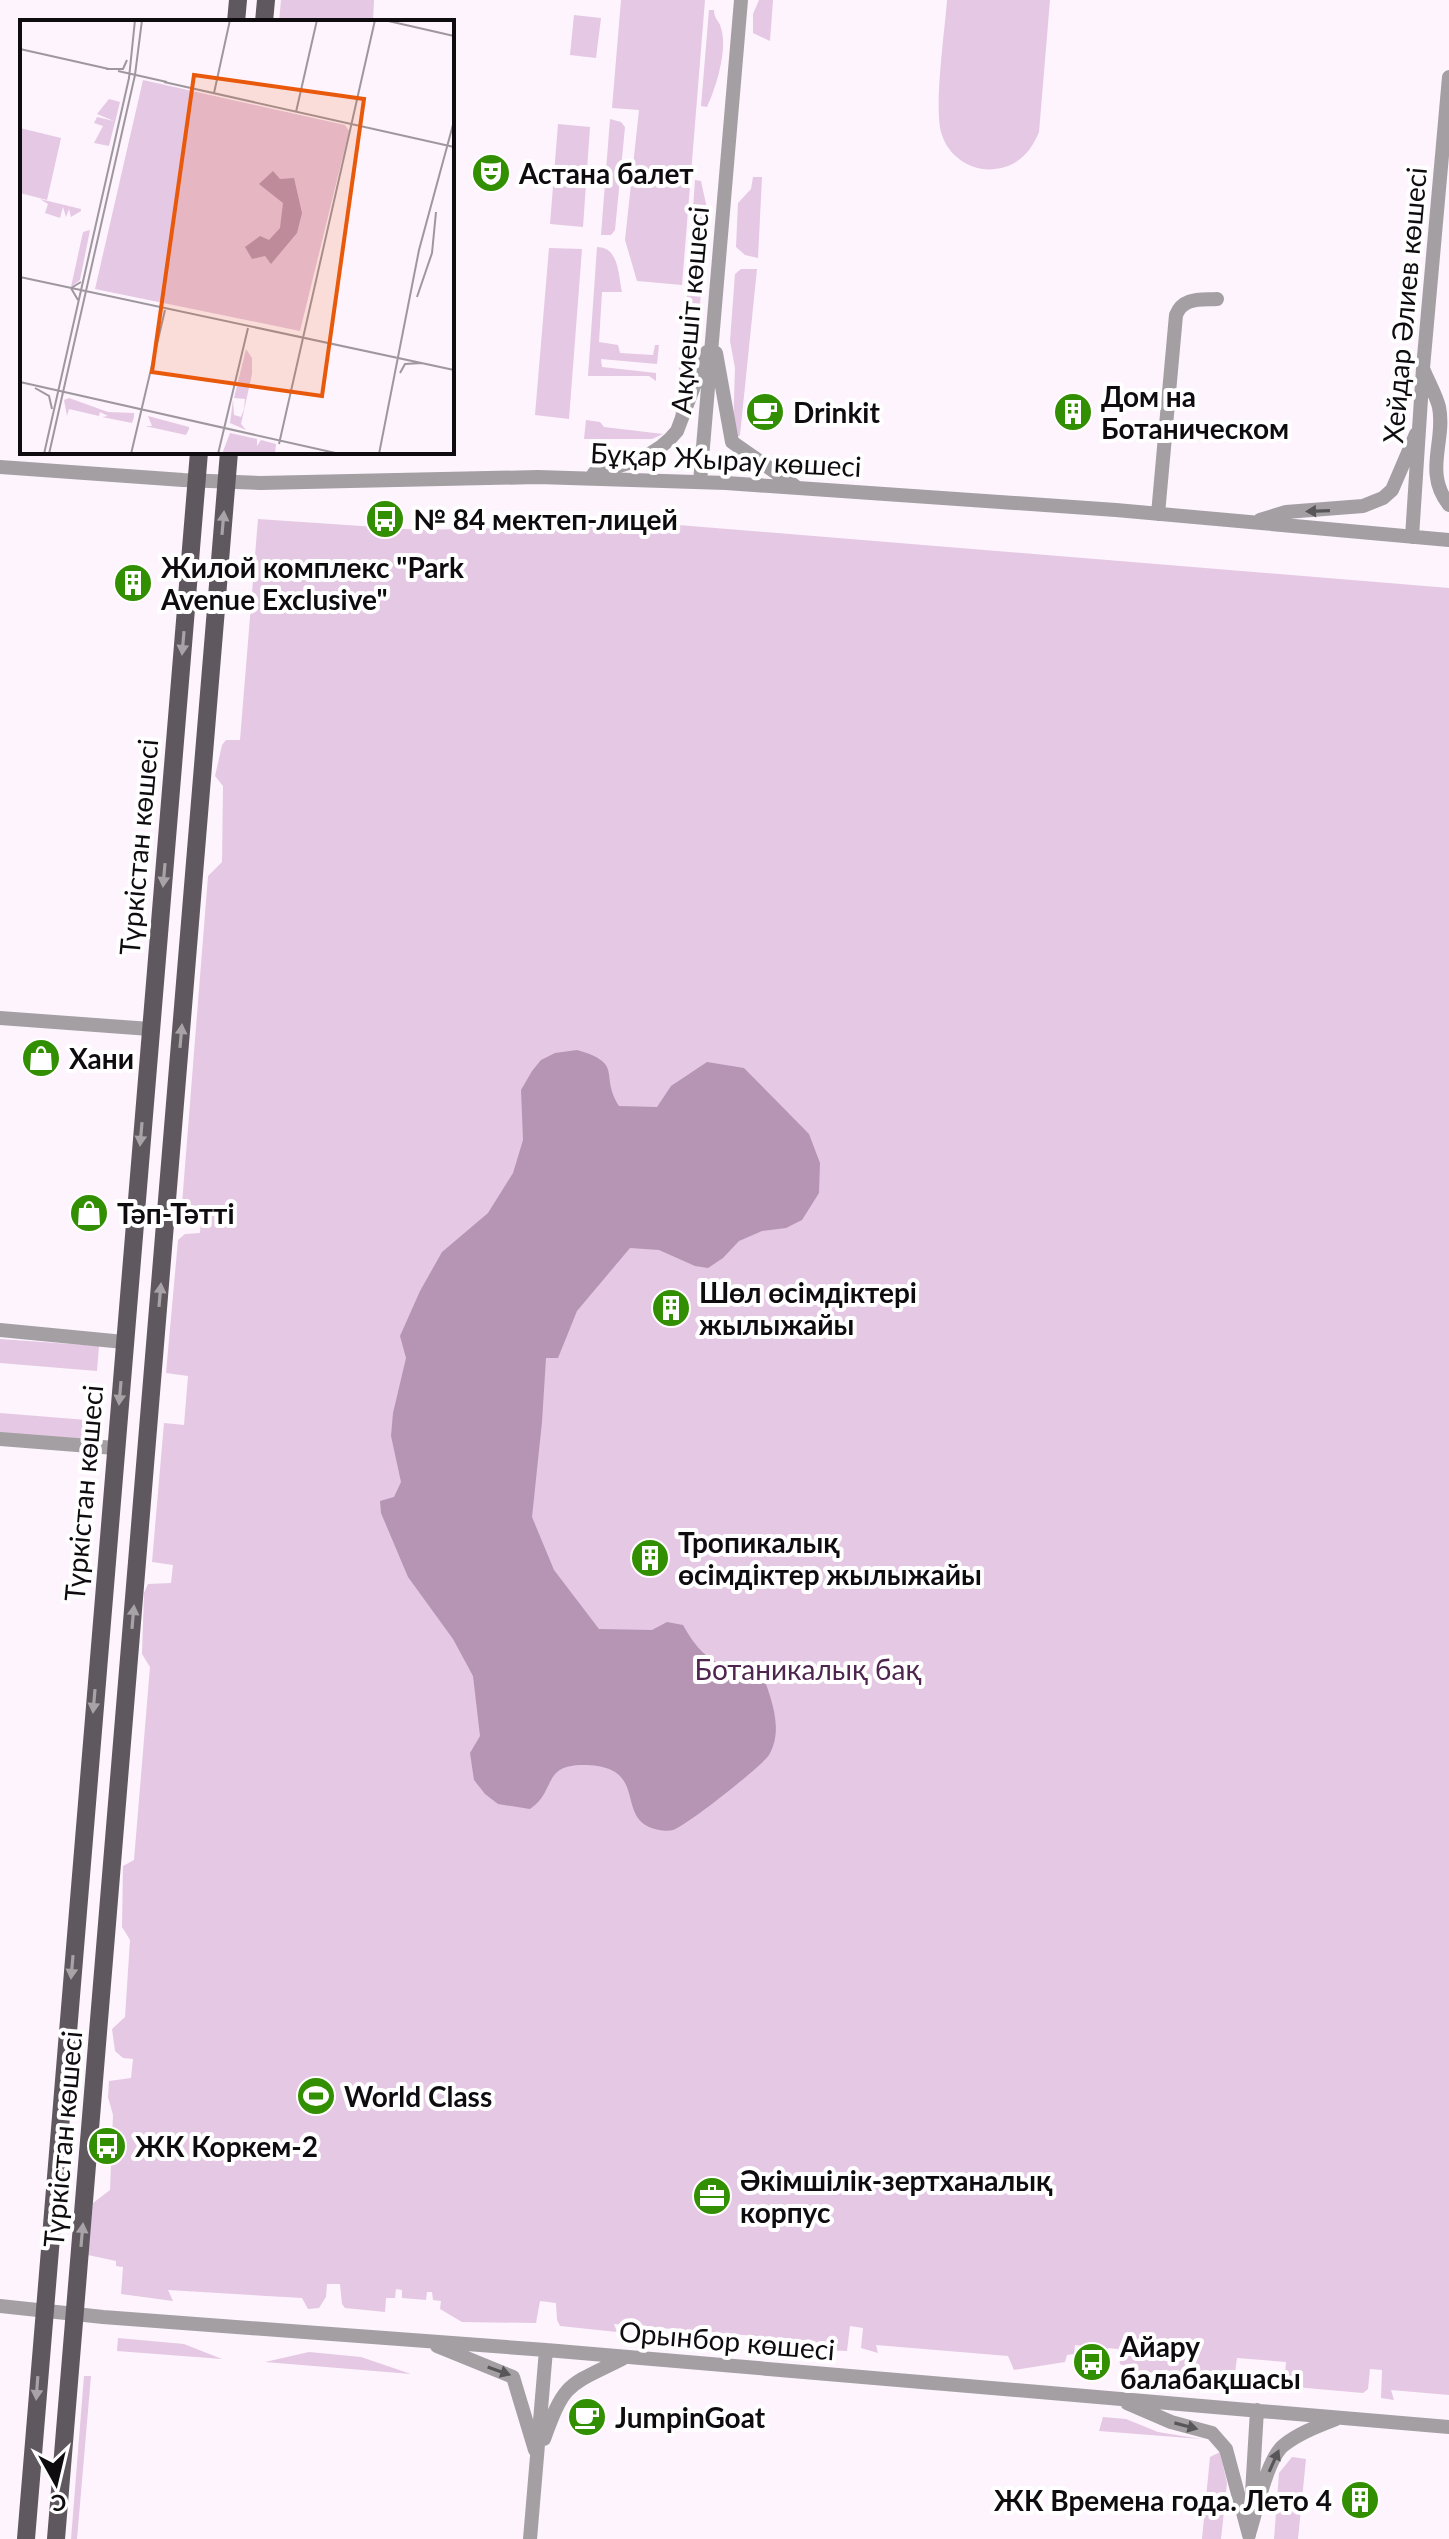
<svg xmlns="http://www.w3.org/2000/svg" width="1449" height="2539" viewBox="0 0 1449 2539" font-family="Lato,sans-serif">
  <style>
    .green { fill: #e5c8e3 }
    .water { fill: #b595b3 }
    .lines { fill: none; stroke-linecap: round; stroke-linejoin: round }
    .minor { stroke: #a39fa3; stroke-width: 14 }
    .major { stroke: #5f585e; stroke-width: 18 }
    .oneway { fill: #595659 }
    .oneway2 { fill: #a7a3a6 }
    .labels { text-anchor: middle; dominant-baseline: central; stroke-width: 8; stroke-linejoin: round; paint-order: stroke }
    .poi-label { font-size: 28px; font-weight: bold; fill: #0f0c0f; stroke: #fff; text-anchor: start }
    .street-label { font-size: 28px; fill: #0f0c0f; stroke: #fff }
    .park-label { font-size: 28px; fill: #4f254f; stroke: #fff }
    .inset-road { fill: none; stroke: #9e979e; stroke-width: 2 }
    .view { fill: #e8590c; fill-opacity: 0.15; stroke: #e8590c; stroke-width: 4 }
    .inset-edge { fill: none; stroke: #0f0c0f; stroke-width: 4 }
  </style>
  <rect width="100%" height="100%" fill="#fdf4fd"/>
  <path class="green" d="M 281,0 L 374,0 L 373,22 L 329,19 L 328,22 L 279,22 Z
    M 621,0 L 705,0 L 682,285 L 637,281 L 625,240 L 639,110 L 612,108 Z
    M 759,0 L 773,0 L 770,41 L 753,33 L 753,14 Z
    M 947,0 L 1050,0 L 1039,132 C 1031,152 1017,167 995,169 C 972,172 949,157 942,135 C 933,111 945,30 947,0 Z
    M 709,10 L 714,10 C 714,19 719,20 721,28 C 728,49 716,88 707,107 L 701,106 Z
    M 574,15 L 601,18 L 596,58 L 570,55 Z
    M 610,119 L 621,122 L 625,127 L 615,230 L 611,235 L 601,235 Z
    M 558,124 L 590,127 L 583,227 L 550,224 Z
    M 753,177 L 762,177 L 758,258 L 745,255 L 736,247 L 738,203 L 751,189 Z
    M 695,180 L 701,181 L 708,213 L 700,304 L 699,308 L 686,308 Z
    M 597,247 C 619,247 618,274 622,292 L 602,292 L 599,342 L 618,345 L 620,353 L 653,355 L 655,345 L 659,345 L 657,364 L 601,359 L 602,367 L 656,373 L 656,381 L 649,376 L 588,376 Z
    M 549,248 L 582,249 L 569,419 L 535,415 Z
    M 741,269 L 757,269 L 740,435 L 736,438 L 733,430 L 735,368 L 730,341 L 735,274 Z
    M 683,320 L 696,322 L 698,327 L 684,366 L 680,408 L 674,429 Z
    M 586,420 L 600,422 L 604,427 L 663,434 L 652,439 L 584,439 Z
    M 258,519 L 420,530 L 666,524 L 1449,588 L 1449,2395 L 1391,2390 L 1394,2400 L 1381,2398 L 1382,2370 L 1370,2369 L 1368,2389 L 1363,2393 L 1284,2386 L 1286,2362 L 1237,2358 L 1234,2380 L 1135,2371 L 1120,2364 L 1118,2349 L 1108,2348 L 1107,2358 L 1082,2356 L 1083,2346 L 1075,2345 L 1074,2354 L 1067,2355 L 1065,2362 L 1014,2370 L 1008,2356 L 876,2345 L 878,2353 L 861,2348 L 863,2328 L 850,2326 L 847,2351 L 821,2350 L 815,2341 L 614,2324 L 617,2332 L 560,2326 L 557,2320 L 556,2303 L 540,2301 L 536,2323 L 462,2322 L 440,2309 L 441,2301 L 433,2300 L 432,2292 L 427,2292 L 426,2300 L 402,2298 L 402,2290 L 396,2289 L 395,2298 L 386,2298 L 385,2312 L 345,2308 L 342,2304 L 340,2284 L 327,2284 L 326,2297 L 319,2308 L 308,2309 L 302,2298 L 168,2290 L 173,2301 L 121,2294 L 123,2267 L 116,2266 L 116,2261 L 88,2255 L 93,2203 L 110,2190 L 113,2115 L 108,2097 L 109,2081 L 131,2078 L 133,2059 L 123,2058 L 115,2051 L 112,2029 L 125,2017 L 130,1940 L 122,1927 L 123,1866 L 134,1860 L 150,1667 L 142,1654 L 144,1593 L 148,1584 L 171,1583 L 173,1565 L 152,1562 L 164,1423 L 184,1425 L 188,1376 L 166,1373 L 178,1240 L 185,1234 L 200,1233 L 201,1218 L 189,1215 L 182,1204 L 208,876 L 222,862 L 223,786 L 215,776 L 222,745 L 226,740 L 240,740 Z
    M 0,1339 L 99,1346 L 97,1371 L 0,1363 Z
    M 0,1413 L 99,1421 L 97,1445 L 0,1434 Z
    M 118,2338 L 184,2344 L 222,2359 L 117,2351 Z
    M 309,2352 L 361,2357 L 411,2374 L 265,2362 Z
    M 84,2376 L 91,2376 L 77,2539 L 71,2539 Z
    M 1103,2417 L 1126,2419 L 1158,2432 L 1201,2439 L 1099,2431 Z
    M 1220,2452 L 1227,2483 L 1221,2539 L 1202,2539 L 1210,2457 Z
    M 1292,2457 L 1306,2459 L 1298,2539 L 1274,2539 L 1279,2473 Z"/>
  <path class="water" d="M 577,1050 C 625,1064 599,1074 619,1106 L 657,1107 L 671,1086 L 707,1062 L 744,1068 L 809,1134 L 820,1163 L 819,1193 L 802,1220 L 786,1228 L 762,1231 L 739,1241 L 723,1258 L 708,1268 L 695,1266 L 659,1250 L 630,1248 L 577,1311 L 558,1358 L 546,1358 L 542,1422 L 532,1517 L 554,1570 L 599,1629 L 652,1630 L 667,1622 L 683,1625 C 708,1671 726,1661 766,1684 C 774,1707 782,1733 769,1755 C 761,1767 686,1826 673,1830 C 667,1832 656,1830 649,1827 C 618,1813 646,1767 587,1765 C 541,1763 557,1791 530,1809 L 498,1804 L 485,1794 L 474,1780 L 470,1753 L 480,1736 L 473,1676 L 453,1639 L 408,1577 L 381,1513 L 380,1501 L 394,1497 L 401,1482 L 391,1436 L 393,1413 L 406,1358 L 400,1336 L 420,1291 L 442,1252 L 488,1213 L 513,1173 L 523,1140 L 521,1090 L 532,1071 L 541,1060 L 555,1053 Z"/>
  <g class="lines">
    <path class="minor" d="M 716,353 L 732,442 L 795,486
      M 1424,371 C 1429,383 1436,395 1439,407 C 1446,441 1423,472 1449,505
      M 0,467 L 183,480 L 260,483 L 538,477 L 726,483 L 1116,510 L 1449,540
      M 594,473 C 625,465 657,457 677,431 L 707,352
      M 700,482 L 741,0
      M 1158,514 L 1176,315 C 1183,297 1200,300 1217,299
      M 1260,520 L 1286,512 L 1363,506 L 1383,498 L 1392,490 L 1416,434
      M 1412,537 L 1423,368 L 1449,77
      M 0,1018 L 150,1029
      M 0,1330 L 124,1342
      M 0,1439 L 115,1448
      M 0,2306 L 103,2317 L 546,2350 L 1449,2427
      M 437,2346 L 513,2377 L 535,2450
      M 1127,2403 L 1171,2422 L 1212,2433 L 1226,2449 L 1249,2535
      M 544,2439 C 565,2381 568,2386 622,2359
      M 1251,2510 L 1257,2410
      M 1249,2534 C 1256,2513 1267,2458 1284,2445 C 1299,2433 1318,2426 1336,2419
      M 530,2539 L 546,2350"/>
    <path class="major" d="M 236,22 L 238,0
      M 264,22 L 266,0
      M 26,2539 L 199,452
      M 56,2539 L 229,452"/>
  </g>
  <defs><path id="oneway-solid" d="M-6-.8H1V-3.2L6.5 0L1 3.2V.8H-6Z" transform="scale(2)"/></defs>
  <g class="oneway">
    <use href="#oneway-solid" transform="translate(1318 511) rotate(178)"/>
    <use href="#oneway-solid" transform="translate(499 2371) rotate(19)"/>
    <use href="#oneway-solid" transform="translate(1186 2426) rotate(15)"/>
    <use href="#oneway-solid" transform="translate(1274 2461) rotate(-66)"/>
  </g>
  <g class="oneway2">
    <use href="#oneway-solid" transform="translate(223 523) rotate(-85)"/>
    <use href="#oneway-solid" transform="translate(183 643) rotate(95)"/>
    <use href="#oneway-solid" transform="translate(164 875) rotate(95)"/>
    <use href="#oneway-solid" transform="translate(181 1036) rotate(-85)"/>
    <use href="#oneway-solid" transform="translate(141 1134) rotate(95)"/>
    <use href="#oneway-solid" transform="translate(160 1295) rotate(-85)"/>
    <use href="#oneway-solid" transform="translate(120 1393) rotate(95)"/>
    <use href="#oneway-solid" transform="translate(133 1617) rotate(-85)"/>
    <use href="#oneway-solid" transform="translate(94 1701) rotate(95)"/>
    <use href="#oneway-solid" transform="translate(72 1967) rotate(95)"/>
    <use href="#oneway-solid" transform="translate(82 2235) rotate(-85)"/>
    <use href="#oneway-solid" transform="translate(37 2388) rotate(94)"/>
  </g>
  <defs>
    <symbol id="theatre-disc" viewBox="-11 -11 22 22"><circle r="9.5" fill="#328f01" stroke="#fff"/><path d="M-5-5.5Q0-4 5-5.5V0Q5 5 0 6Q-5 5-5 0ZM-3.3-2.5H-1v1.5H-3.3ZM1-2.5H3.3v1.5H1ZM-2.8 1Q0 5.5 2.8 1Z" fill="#fff"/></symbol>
    <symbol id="cafe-disc" viewBox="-11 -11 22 22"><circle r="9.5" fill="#328f01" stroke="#fff"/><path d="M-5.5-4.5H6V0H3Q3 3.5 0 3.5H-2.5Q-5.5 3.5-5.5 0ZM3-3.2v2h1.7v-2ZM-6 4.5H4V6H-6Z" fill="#fff"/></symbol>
    <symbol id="building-disc" viewBox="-11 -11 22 22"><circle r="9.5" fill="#328f01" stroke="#fff"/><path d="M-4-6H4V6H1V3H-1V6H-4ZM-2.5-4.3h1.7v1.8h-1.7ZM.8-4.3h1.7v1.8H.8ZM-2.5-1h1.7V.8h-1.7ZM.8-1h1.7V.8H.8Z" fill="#fff"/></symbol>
    <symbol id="bus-disc" viewBox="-11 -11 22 22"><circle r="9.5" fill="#328f01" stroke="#fff"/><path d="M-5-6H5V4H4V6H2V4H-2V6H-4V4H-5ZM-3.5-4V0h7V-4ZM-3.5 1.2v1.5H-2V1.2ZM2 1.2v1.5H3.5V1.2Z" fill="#fff"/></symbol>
    <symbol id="shop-disc" viewBox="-11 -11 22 22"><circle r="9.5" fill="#328f01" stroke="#fff"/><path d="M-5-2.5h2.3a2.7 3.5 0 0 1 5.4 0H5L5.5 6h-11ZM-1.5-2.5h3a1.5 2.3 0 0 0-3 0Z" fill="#fff"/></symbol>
    <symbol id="stadium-disc" viewBox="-11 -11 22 22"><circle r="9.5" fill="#328f01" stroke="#fff"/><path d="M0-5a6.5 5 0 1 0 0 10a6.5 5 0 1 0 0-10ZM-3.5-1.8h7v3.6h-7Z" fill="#fff"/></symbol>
    <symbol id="office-disc" viewBox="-11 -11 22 22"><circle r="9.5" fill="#328f01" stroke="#fff"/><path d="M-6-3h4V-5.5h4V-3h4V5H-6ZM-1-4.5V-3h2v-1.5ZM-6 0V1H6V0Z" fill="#fff"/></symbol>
  </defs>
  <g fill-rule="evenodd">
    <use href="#theatre-disc" x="469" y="151" width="44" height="44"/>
    <use href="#cafe-disc" x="743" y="390" width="44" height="44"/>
    <use href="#building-disc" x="1051" y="390" width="44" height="44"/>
    <use href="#bus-disc" x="363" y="497" width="44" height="44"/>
    <use href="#building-disc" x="111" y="561" width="44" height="44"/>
    <use href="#shop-disc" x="19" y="1036" width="44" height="44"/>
    <use href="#shop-disc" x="67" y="1191" width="44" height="44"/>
    <use href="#building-disc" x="649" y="1286" width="44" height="44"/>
    <use href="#building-disc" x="628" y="1536" width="44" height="44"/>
    <use href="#stadium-disc" x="294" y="2074" width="44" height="44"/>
    <use href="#bus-disc" x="85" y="2124" width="44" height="44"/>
    <use href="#office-disc" x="690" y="2174" width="44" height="44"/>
    <use href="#bus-disc" x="1070" y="2340" width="44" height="44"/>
    <use href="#cafe-disc" x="565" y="2395" width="44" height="44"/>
    <use href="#building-disc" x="1338" y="2478" width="44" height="44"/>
  </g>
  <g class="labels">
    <g class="poi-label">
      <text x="519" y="173">Астана балет</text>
      <text x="1101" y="396">Дом на<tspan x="1101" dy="32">Ботаническом</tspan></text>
      <text x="793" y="412">Drinkit</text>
      <text x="413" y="519">№ 84 мектеп-лицей</text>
      <text x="161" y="567">Жилой комплекс "Park<tspan x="161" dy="32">Avenue Exclusive"</tspan></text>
      <text x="69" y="1058">Хани</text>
      <text x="117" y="1213">Тәп-Тәтті</text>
      <text x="699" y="1292">Шөл өсімдіктері<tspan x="699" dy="32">жылыжайы</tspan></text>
      <text x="678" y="1542">Тропикалық<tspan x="678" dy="32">өсімдіктер жылыжайы</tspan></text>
      <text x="344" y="2096">World Class</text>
      <text x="135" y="2146">ЖК Коркем-2</text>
      <text x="740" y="2180">Әкімшілік-зертханалық<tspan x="740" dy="32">корпус</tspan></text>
      <text x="1120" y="2346">Айару<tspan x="1120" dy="32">балабақшасы</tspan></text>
      <text x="615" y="2417">JumpinGoat</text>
      <text x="1332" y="2500" text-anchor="end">ЖК Времена года. Лето 4</text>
    </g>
    <g class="street-label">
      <text transform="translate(1404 305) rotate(-85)">Хейдар Әлиев көшесі</text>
      <text transform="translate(689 310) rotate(-85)">Ақмешіт көшесі</text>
      <text transform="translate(726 459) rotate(3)">Бұқар Жырау көшесі</text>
      <text transform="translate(138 847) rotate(-85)">Түркістан көшесі</text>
      <text transform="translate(83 1493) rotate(-85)">Түркістан көшесі</text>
      <text transform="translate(62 2139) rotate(-85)">Түркістан көшесі</text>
      <text transform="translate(727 2340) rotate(5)">Орынбор көшесі</text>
    </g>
    <g class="park-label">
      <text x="808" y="1669">Ботаникалық бақ</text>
    </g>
  </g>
  <g transform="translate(20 20)">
    <rect width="434" height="434" fill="#fdf4fd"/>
    <path d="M 123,60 L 325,105 L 329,111 L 280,311 L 75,269 ZM 89,79 L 100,82 L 89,126 L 74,123 L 83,106 L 74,103 L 77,97 L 94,101 L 77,94 ZM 0,108 L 41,118 L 27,180 L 0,173 ZM 20,179 L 61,189 L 61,191 L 51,197 L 49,189 L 46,197 L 43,187 L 40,198 L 25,193 L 28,184 ZM 70,210 L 60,260 L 51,267 L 63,212 ZM 226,329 L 232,338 L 232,354 L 221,404 L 226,410 L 210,403 L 213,380 L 214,395 L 221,397 L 224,389 L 225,379 L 214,378 ZM 49,378 L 88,392 L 114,393 L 114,397 L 112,403 L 82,397 L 88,396 L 80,392 L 79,396 L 49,389 L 47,396 L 44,380 ZM 128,396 L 169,407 L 169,409 L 166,415 L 125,406 L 132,406 ZM 210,413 L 237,419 L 237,426 L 241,420 L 256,424 L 255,434 L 202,434 Z" fill="#e5c8e3"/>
    <path d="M 253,151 L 260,159 L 274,158 L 282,193 L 277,213 L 251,244 L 245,236 L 232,239 L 225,227 L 240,216 L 249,220 L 260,208 L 263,183 L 239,164 Z" fill="#b595b3"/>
    <path class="inset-road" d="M 364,0 L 434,16M 0,29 L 89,49M 86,49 L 103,49 L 107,40M 98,51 L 147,62M 144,62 L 434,127M 194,73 L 210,0M 276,92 L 297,0M 0,257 L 434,350M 397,277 L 412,233 L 416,192M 58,280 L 51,268 L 61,262M 380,353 L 385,344 L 402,343M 0,362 L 320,434M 15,368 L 29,376 L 32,389M 259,424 L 355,0M 24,434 L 109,58 L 115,0M 29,434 L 115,55 L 122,0M 111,434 L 145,290M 198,434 L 228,308M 359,434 L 399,230 L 434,101"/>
    <path class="view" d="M 174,55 L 344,79 L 302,376 L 132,352 Z"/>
    <rect width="434" height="434" class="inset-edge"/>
  </g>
  <g transform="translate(56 2483) rotate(172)" stroke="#ffffff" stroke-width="6" paint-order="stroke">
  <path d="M0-6L14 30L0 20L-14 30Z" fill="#0f0c0f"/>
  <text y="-12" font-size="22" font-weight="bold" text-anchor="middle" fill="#0f0c0f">С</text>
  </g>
</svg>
